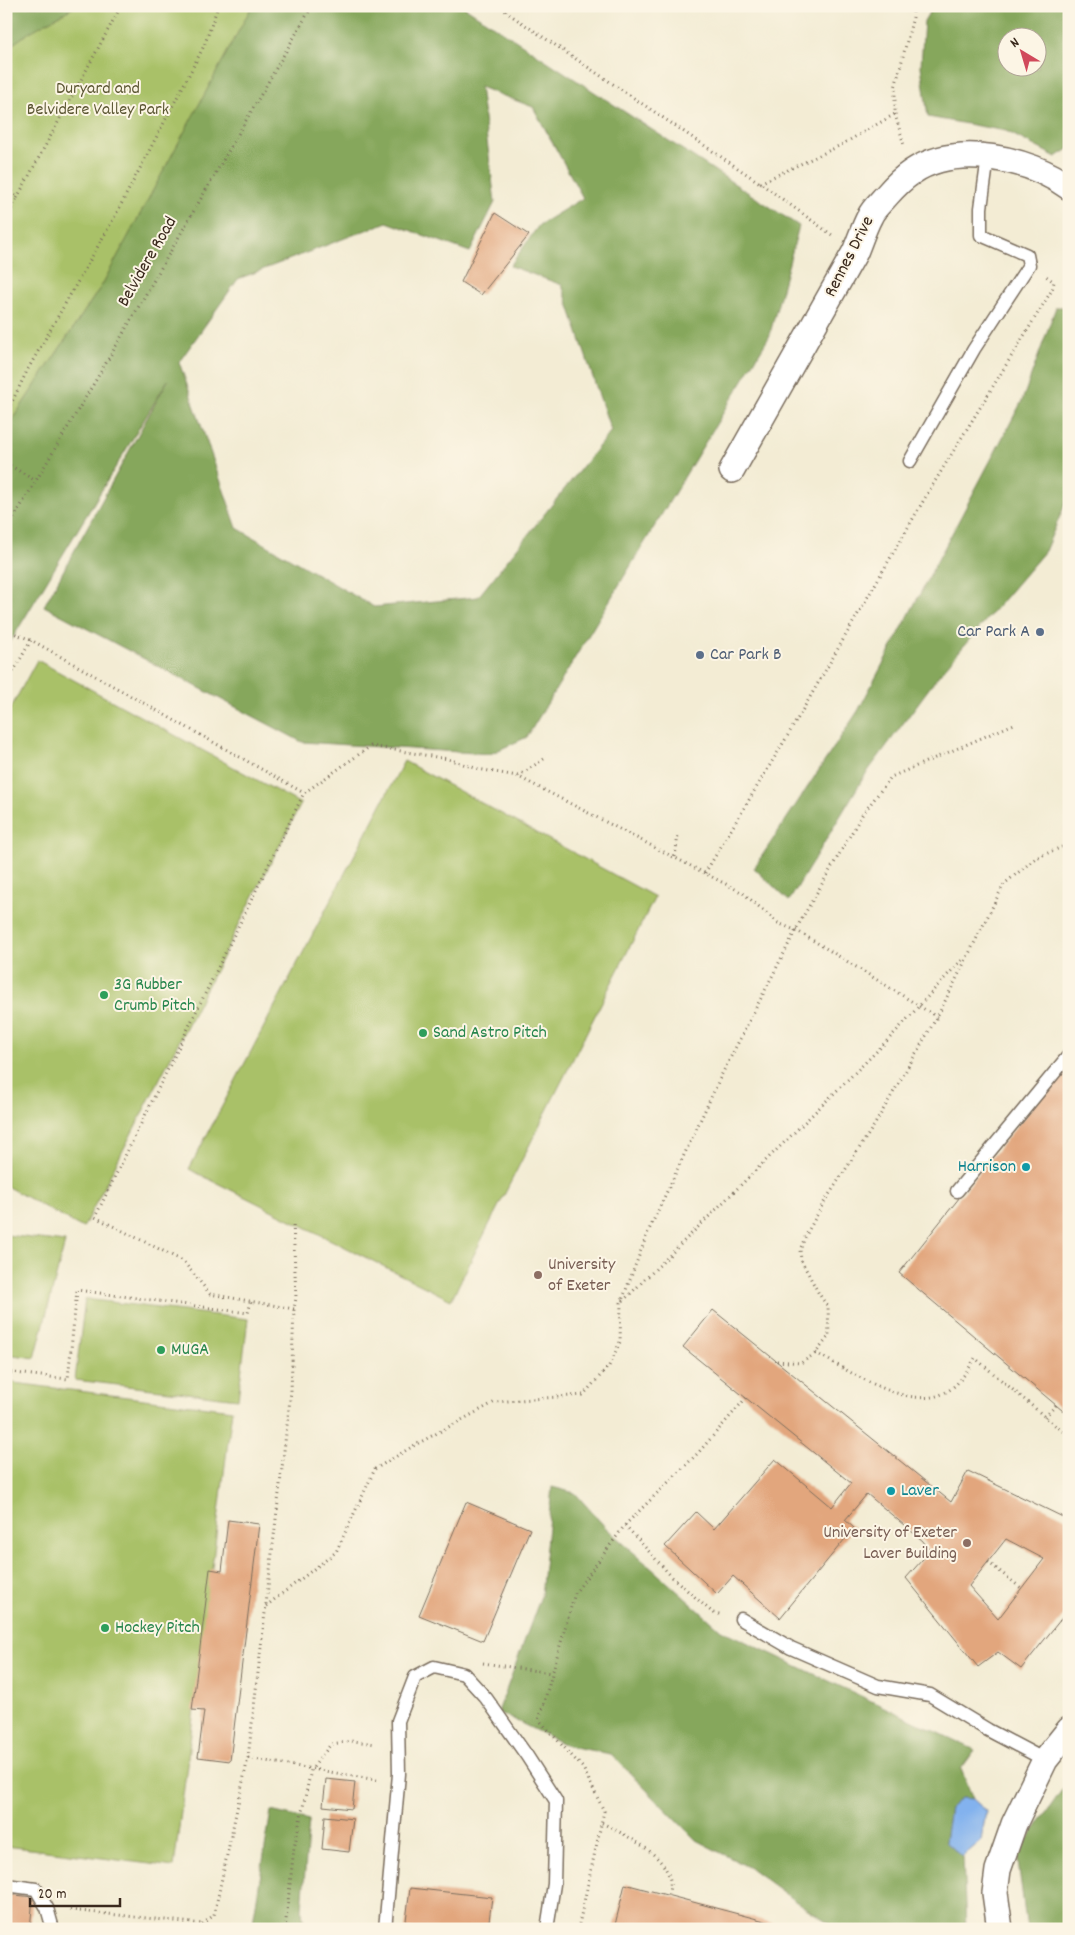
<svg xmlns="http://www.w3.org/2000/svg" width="1075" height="1935" viewBox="0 0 1075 1935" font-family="Dekko,sans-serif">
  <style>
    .green { fill: #a9c167; stroke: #727642 }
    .forest { fill: #86a75c; stroke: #60683d; fill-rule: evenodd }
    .water { fill: #83b2ee; stroke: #5f6e86 }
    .building { fill: #e2a67d; fill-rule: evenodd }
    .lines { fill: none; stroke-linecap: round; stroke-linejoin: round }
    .service-casing { stroke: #7b6e5e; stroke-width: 15 }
    .minor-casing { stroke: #7b6e5e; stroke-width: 28 }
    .path { stroke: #7b6e5e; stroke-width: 3; stroke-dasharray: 1 4; stroke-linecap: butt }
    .service { stroke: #fff; stroke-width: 12 }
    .minor { stroke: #fff; stroke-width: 25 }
    .service-dot { fill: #5c6f8a; stroke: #fcf5e5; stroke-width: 2 }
    .leisure-dot { fill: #2e9e5b; stroke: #fcf5e5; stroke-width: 2 }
    .culture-dot { fill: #0f9aa8; stroke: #fcf5e5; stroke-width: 2 }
    .education-dot { fill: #8d6e63; stroke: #fcf5e5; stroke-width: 2 }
    .labels { text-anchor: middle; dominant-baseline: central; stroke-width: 4; stroke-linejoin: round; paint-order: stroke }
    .park-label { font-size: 18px; fill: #5c5734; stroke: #fcf5e5 }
    .street-label { font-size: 18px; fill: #3b2a1e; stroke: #fcf5e5 }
    .service-label { font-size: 18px; fill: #4e5e75; stroke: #fcf5e5; text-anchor: end }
    .leisure-label { font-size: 18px; fill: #27864d; stroke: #fcf5e5; text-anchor: start }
    .culture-label { font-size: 18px; fill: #0d838f; stroke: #fcf5e5; text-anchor: end }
    .education-label { font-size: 18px; fill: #785e54; stroke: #fcf5e5; text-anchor: start }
  </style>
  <rect width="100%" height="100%" fill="#fcf5e5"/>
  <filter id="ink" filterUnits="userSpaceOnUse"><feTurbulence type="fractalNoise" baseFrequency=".02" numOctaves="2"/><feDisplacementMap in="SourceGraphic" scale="10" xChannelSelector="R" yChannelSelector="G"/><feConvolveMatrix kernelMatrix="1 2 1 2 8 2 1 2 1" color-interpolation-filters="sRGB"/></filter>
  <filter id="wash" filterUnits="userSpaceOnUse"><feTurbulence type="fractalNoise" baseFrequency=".0096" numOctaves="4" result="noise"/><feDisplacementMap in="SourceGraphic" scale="20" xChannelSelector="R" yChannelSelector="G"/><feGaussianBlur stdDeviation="1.12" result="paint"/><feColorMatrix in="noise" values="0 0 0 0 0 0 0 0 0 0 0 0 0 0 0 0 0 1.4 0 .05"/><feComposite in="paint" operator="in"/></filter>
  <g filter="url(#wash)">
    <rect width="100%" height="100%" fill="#f3ecd4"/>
    <path class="green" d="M 6,6 L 255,6 L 102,285 L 6,429 Z
      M 37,660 L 301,804 L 83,1228 L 6,1186 L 6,717 Z
      M 404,761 L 655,897 L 451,1300 L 189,1169 Z
      M 6,1235 L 65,1242 L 35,1358 L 6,1354 Z
      M 85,1299 L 248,1319 L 238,1399 L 75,1380 Z
      M 6,1382 L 232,1410 L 174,1867 L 6,1846 Z"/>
    <path class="forest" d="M 6,6 L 76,6 L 30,32 L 6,49 Z
      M 252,6 L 463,6 L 799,226 L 769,337 L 527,737 L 490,754 L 302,742 L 44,606 L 168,380 L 6,649 L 6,429 L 102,285 ZM 480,87 L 533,107 L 583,198 L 539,225 L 510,266 L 562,285 L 611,431 L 478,597 L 374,607 L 237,528 L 179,362 L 238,279 L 387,222 L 470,252 L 495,202 Z
      M 933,6 L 1069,6 L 1069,149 L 1056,157 L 1006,131 L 928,117 L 921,66 L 924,21 ZM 1008,38 L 1038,38 L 1038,68 L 1008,68 Z
      M 1056,307 L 1069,307 L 1069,495 L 1045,551 L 939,675 L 865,775 L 789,901 L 754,868 L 858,711 L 1022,401 Z
      M 552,1487 L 575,1493 L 606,1528 L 721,1630 L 975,1750 L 961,1769 L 973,1799 L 961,1798 L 950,1808 L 945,1842 L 963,1857 L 966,1929 L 839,1929 L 795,1901 L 750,1868 L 696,1840 L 611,1754 L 568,1746 L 498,1712 L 541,1596 Z
      M 1069,1780 L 1069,1929 L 1027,1929 L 1017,1854 Z
      M 271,1811 L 309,1820 L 302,1909 L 304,1929 L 252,1929 Z"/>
    <path class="water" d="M 961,1798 L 973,1799 L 986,1811 L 981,1841 L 962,1857 L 945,1842 L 950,1808 Z"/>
    <g id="blocks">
      <path class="building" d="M 495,213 L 529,235 L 481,295 L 461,282 Z
        M 1069,1061 L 1069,1416 L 899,1273 Z
        M 713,1310 L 951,1502 L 968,1471 L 1069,1520 L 1069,1609 L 1021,1669 L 998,1652 L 978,1667 L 906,1578 L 930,1551 L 923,1541 L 867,1494 L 845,1520 L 854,1528 L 780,1618 L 733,1576 L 717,1594 L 665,1546 L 696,1512 L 714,1529 L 775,1459 L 832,1507 L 851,1483 L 683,1347 ZM 1006,1539 L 1044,1559 L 998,1619 L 969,1586 Z
        M 466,1502 L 530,1529 L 483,1641 L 419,1615 Z
        M 228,1520 L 259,1524 L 230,1761 L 198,1757 L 204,1711 L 192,1710 L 210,1569 L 222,1571 Z
        M 326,1779 L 355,1782 L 352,1809 L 323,1806 Z
        M 325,1816 L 353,1819 L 349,1852 L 322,1849 Z
        M 625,1884 L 791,1928 L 791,1929 L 614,1929 Z
        M 410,1888 L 492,1897 L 488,1929 L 405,1929 Z
        M 6,1894 L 33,1897 L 30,1929 L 6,1929 Z"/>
    </g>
  </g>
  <g filter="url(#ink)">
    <use href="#blocks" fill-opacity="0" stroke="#7b6e5e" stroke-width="1"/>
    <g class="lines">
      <defs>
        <path id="service" d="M 910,461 L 974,349 L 1029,265 L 1027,255 L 981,235 L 981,208 L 988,157
          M 957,1191 L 1069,1055
          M 741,1619 L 791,1648 L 878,1686 L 930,1695 L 988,1730 L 1045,1760
          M 6,1885 L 36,1889 L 47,1908 L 53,1929
          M 385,1929 L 399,1774 L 398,1721 L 415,1677 L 434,1667 L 464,1674 L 486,1698 L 527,1756 L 556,1801 L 554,1884 L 547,1929"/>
        <path id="minor" d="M 732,470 L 855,252 C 860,240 864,227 870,216 C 873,209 881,202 887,195 C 894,187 903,178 912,172 C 957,142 1028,158 1069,187
          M 1000,1929 L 995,1893 L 998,1870 L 1014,1824 L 1045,1760 L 1069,1730"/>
      </defs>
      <use href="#service" class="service-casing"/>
      <use href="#minor" class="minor-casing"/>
      <path class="path" d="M 504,6 L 506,12 L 760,183 L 832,235
        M 895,114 L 904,145
        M 6,183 L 17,198 L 6,220
        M 760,183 L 841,145 L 895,114 L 895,88 L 913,17 L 913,6
        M 17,198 L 121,6
        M 6,414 L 28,369 L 114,218 L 204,46 L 218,6
        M 6,463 L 36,481
        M 6,531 L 109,358 L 312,6
        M 6,630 L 31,640
        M 6,685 L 31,640 L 304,793
        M 518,776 L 544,759
        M 675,857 L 678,835
        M 705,873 L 791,730 L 929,491 L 1052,290 L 1054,282 L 1046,276
        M 623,1301 L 877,1051 C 907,1021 934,988 964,958
        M 294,1309 L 210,1294 L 183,1261 L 95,1217 L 304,793 L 371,746 L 448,759 L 478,769 L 517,776 L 743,893 L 778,923 L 797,931 L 819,944 L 937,1017
        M 816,1353 C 848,1370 910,1413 946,1392 C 959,1385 968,1370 975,1358 L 1069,1437
        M 777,1361 L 801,1363 L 816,1353 L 829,1336 L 828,1307 L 819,1294 L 801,1260 L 800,1250 L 806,1235 L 823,1204 L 875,1124 L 937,1017 L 1004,884 L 1036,858 L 1069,844
        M 6,1372 L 68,1379 L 77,1290 L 248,1313 L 251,1302
        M 1045,1417 L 1056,1405
        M 625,1525 L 671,1576 L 713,1613 L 720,1614
        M 988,1562 L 1021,1588
        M 266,1606 L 336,1552 L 375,1469 L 415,1445 L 495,1402 L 583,1395 L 609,1366 L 620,1342 L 621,1303 L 648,1232 L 722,1074 L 801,920 L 862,815 L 891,777 L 1014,724
        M 1060,1620 L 1069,1627
        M 483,1663 L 551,1673
        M 248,1758 L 377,1780
        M 602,1823 C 623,1834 665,1853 670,1880 C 671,1884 669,1891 668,1896
        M 70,1910 L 203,1924
        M 201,1929 L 203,1924 L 214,1915 L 248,1758 L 291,1391 L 294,1309 L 296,1298 L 293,1221
        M 285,1929 L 294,1848 L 311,1770 L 331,1744 L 353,1741 L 376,1744
        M 578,1929 L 604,1811 L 583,1768 L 539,1720 L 575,1593 L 625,1525 L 699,1452 L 746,1398"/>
      <use href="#service" class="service"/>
      <use href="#minor" class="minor"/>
    </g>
  </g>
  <g class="service-dot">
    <circle cx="1040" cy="632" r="5"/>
    <circle cx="700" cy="655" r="5"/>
  </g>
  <g class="leisure-dot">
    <circle cx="104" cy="995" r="5"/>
    <circle cx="423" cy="1033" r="5"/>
    <circle cx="161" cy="1350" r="5"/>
    <circle cx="105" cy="1628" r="5"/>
  </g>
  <g class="culture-dot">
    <circle cx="1026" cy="1167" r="5"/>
    <circle cx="891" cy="1491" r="5"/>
  </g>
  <g class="education-dot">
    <circle cx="538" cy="1275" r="5"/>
    <circle cx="967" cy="1543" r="5"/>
  </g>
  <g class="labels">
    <g class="park-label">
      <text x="98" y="89">Duryard and<tspan x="98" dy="21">Belvidere Valley Park</tspan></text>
    </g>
    <g class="street-label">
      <text transform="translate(850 257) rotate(-63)">Rennes Drive</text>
      <text transform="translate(148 262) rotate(-60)">Belvidere Road</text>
    </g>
    <g class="service-label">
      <text x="1030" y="632">Car Park A</text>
      <text x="710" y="655" text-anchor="start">Car Park B</text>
    </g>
    <g class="leisure-label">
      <text x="114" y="985">3G Rubber<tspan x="114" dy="21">Crumb Pitch</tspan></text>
      <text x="433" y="1033">Sand Astro Pitch</text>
      <text x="171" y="1350">MUGA</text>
      <text x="115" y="1628">Hockey Pitch</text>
    </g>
    <g class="culture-label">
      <text x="1016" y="1167">Harrison</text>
      <text x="901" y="1491" text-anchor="start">Laver</text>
    </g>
    <g class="education-label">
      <text x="548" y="1265">University<tspan x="548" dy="21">of Exeter</tspan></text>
      <text x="957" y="1533" text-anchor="end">University of Exeter<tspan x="957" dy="21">Laver Building</tspan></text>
    </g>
  </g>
  <rect width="1075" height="1935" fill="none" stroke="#fcf5e5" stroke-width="25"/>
  <g transform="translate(1022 52) rotate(322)"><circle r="24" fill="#fcf5e5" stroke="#afa495"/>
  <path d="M0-4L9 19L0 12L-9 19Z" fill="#d1495b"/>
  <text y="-8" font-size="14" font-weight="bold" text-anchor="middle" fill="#3b2a1e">N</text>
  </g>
  <path d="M30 1898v8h90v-8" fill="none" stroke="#3b2a1e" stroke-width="2.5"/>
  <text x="38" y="1898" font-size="15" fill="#3b2a1e" stroke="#fcf5e5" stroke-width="4" paint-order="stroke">20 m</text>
</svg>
